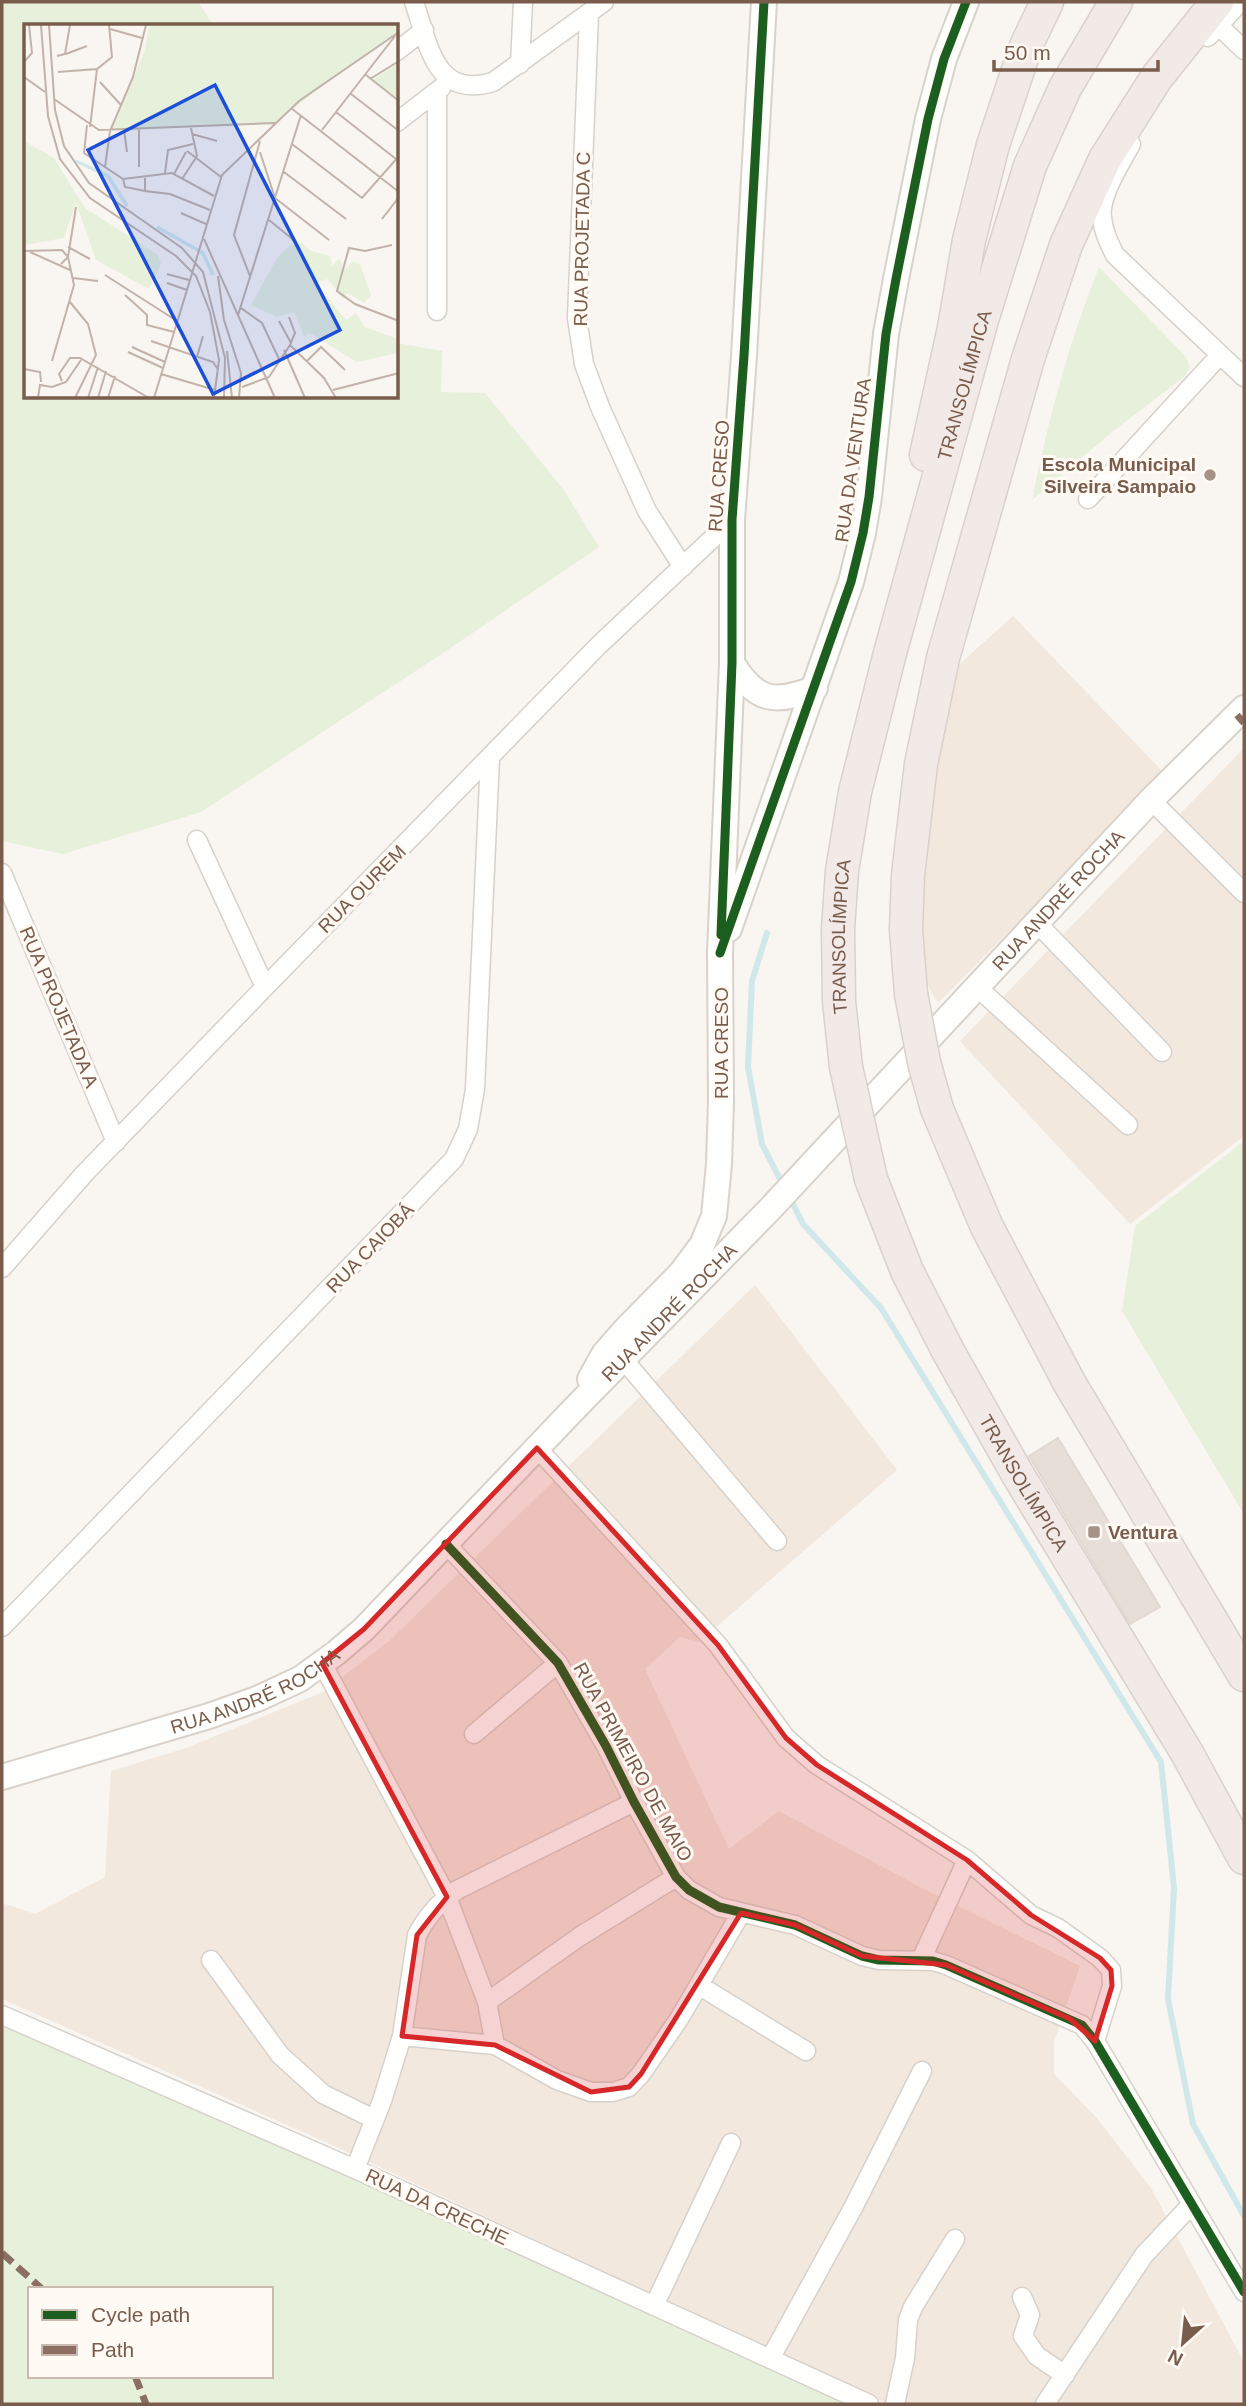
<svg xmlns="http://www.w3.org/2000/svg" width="1246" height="2406" viewBox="0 0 1246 2406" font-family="Helvetica,sans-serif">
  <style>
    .residential { fill: #f2e8de }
    .green { fill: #e7f0db; fill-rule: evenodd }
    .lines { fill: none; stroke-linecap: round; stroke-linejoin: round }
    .stream { stroke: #d0e8ea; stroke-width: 6 }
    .building { fill: #e6ded7; stroke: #e2d8d2; stroke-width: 2 }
    .street-casing { stroke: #d7d1cb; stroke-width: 21 }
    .secondary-casing { stroke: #d9d2cb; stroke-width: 28 }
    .highway-casing { stroke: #dad1cc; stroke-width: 35 }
    .street { stroke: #fefefd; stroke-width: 18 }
    .secondary { stroke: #fefefd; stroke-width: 24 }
    .highway { stroke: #f2eae7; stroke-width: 32 }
    .highway-bridge-casing { stroke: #dad1cc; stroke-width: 35; stroke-linecap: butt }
    .highway-bridge { stroke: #f2eae7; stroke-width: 32 }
    .quiet { stroke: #8d6e63; stroke-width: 7; stroke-dasharray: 14 7; stroke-linecap: butt }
    .cycleway-casing { stroke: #fffaf3; stroke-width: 13 }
    .cycleway { stroke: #1b5e20; stroke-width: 9 }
    .marked { fill: #d62828; fill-opacity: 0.2; stroke: #d62828; stroke-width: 5; stroke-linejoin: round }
    .poi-dot { fill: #a69286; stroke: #fffaf3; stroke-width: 2.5 }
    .labels { text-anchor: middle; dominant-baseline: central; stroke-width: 6; stroke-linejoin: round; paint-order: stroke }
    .street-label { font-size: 19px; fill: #7a5c4d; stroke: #fffaf3 }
    .poi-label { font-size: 19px; font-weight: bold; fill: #7a5c4d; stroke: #fffaf3; text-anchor: end }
    .inset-river { fill: none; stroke: #d0e8ea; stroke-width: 3.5 }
    .inset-road { fill: none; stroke: #c2b3aa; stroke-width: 2 }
    .view { fill: #1d4ed8; fill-opacity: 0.15; stroke: #1d4ed8; stroke-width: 3.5 }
    .inset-edge { fill: none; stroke: #7a5c4d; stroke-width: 3.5 }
  </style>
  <rect width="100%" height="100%" fill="#f9f5f0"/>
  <path class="residential" d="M 1013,616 L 1165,774 L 938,1003 L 913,961 L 944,678 Z
    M 1244,748 L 1244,1136 L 1130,1224 L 960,1041 Z
    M 755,1285 L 897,1470 L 699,1642 L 680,1637 L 645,1669 L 729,1849 L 779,1811 L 918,1886 L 1080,1966 L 1054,2042 L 1054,2074 L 1096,2117 L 1151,2188 L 1244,2362 L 1244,2404 L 888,2404 L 330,2144 L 2,1999 L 2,1903 L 35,1914 L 105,1877 L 111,1771 L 186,1748 L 323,1692 L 389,1641 Z"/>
  <path class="green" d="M 2,2 L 198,2 L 214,26 L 26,26 L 26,397 L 397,397 L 397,343 L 442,351 L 441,392 L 485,393 L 563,489 L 599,547 L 443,653 L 201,812 L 63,854 L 2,841 Z
    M 1099,267 L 1186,357 L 1190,368 L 1184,377 L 1112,432 L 1032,500 C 1048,420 1069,342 1099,267 Z
    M 1244,1141 L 1244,1514 L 1122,1311 L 1135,1226 Z
    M 2,2010 L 864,2404 L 2,2404 ZM 30,2289 L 271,2289 L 271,2376 L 30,2376 Z"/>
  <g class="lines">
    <path class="stream" d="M 767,933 L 752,981 L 748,1067 L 762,1144 L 784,1187
      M 789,1196 L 803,1224 L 881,1308 L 1161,1762 L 1174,1888 L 1168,1999 L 1193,2124 L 1244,2216"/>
  </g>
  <path class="building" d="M 1058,1438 L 1160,1607 L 1130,1624 L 1029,1456 Z"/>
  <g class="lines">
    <defs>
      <path id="street" d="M 414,2 C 429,45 434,99 493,82 L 604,2
        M 589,14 L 577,318 L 584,364 L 600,407 L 647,511 L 683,567
        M 1218,25 L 1244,50
        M 1208,37 L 1240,2
        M 397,51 L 424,30
        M 520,64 L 523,2
        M 437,92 L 437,311
        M 397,122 L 441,88
        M 1131,144 C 1121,163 1099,196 1102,217 C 1103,231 1109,243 1115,255 L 1244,377
        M 1088,499 L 1220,355
        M 1151,800 L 1244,893
        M 197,840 L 265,987
        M 2,873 L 116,1142
        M 1036,922 L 1162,1052
        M 976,986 L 1128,1125
        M 2,1268 L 84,1174 L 265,987 L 599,645 L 732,520
        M 623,1359 L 777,1541
        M 537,1448 L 718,1645 L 786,1738 L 817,1765 L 967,1860 L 921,1960
        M 446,1544 L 558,1663 L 606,1746 L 634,1802 L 676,1877 L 689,1890 L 719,1907 L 795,1925 L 862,1956 L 879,1960 L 933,1961 L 946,1965 L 1082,2025 L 1095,2041 L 1244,2292
        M 2,1627 L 454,1159 L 468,1129 L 475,1089 L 490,758
        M 322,1663 L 447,1897 L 487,2002
        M 474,1734 L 558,1663
        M 967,1860 L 1031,1915 L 1058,1928 L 1100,1958 L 1111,1970 L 1112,1986 L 1095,2041
        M 211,1960 L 280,2055 L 323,2094 L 374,2119
        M 700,1986 L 806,2051
        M 2,2015 L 355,2169 L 869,2404
        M 402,2036 L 495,2045 L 557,2080 L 591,2092 L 613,2092 L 629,2087 L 641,2074 L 679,2019 L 741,1913
        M 495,2045 L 487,2002 L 579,1937 L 676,1877
        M 355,2169 L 382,2101 L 402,2036 L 417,1935 C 427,1916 439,1902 457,1890 L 634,1802
        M 1022,2297 L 1030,2315 L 1023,2336 L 1037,2356 L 1065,2375
        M 654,2306 L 731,2143
        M 770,2359 L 854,2206 L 922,2071
        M 895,2404 L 905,2358 L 908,2320 L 913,2307 L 955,2239
        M 1045,2404 L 1144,2255 L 1192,2204"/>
      <g id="secondary">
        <path d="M 732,663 C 755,701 775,705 815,688"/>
        <path d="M 729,929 L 851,582 L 863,533 L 869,497 L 886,334 L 896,279 L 928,119 L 944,59 L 966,2"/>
        <path d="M 590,1379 L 604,1354 L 625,1330 L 681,1273 L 702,1245 L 714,1216 L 719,1164 L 721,1101 L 720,953 L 732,663 L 732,520 L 744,356 L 764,2"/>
        <path id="s1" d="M 2,1777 L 209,1716 L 257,1699 L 300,1679 L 336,1653 L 364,1629 L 575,1408 L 771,1208 L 1151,800 L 1244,708"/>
      </g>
      <g id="highway">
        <path d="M 926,455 L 954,328 L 969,240 L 993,145 L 1026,46 L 1047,2"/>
        <path d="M 911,994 L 906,930 L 908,875 L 921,764 L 943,658 L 1028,359 L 1066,245 L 1105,159 L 1157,77 L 1217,2"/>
        <path id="s2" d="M 846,1067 L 839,1001 L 838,929 L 842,871 L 855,792 L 890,653 L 982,320 L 1030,166 L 1065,88 L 1116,2"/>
        <path d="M 937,1109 L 987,1227 L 1070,1384 L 1244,1675"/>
        <path id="s3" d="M 871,1179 L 907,1271 L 948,1351 L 1018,1475 L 1187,1753 L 1244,1858"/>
      </g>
    </defs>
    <use href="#street" class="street-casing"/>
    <use href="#secondary" class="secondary-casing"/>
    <use href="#highway" class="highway-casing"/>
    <use href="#street" class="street"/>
    <use href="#secondary" class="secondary"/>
    <use href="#highway" class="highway"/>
    <defs>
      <path id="highway-bridge" d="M 911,994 L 924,1062 L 937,1109
        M 846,1067 L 871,1179"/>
    </defs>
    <use href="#highway-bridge" class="highway-bridge-casing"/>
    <use href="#highway-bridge" class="highway-bridge"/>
    <path class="quiet" d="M 1237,715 L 1244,723
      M 2,2253 L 42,2289
      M 135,2376 L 146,2404"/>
    <defs>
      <path id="cycleway" d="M 721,935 L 732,663 L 732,520 L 744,356 L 764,2
        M 720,953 L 851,582 L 863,533 L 869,497 L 886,334 L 896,279 L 928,119 L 944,59 L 966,2
        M 446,1544 L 558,1663 L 606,1746 L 634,1802 L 676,1877 L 689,1890 L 719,1907 L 795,1925 L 862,1956 L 879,1960 L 933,1961 L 946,1965 L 1082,2025 L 1095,2041 L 1244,2292"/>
    </defs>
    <use href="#cycleway" class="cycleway-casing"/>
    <use href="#cycleway" class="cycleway"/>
  </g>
  <path class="marked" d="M 537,1448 L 718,1645 L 786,1738 L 817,1765 L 967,1860 L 1031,1915 L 1100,1958 L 1111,1970 L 1112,1986 L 1095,2041 L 1070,2019 L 946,1965 L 862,1956 L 795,1925 L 741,1913 L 641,2074 L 629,2087 L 591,2092 L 495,2045 L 402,2036 L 417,1935 L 447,1897 L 322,1663 L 364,1629 Z"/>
  <g class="poi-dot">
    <circle cx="1210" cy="475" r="7"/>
    <rect x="1087" y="1525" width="14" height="14" rx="3.5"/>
  </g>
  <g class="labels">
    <g class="street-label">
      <text transform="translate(582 239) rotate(-89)">RUA PROJETADA C</text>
      <text stroke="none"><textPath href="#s2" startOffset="698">TRANSOLÍMPICA</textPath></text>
      <text transform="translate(853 460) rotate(-82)">RUA DA VENTURA</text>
      <text transform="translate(719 476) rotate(-86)">RUA CRESO</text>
      <text transform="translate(362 889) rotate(-45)">RUA OUREM</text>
      <text stroke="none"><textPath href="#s1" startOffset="1402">RUA ANDRÉ ROCHA</textPath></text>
      <text stroke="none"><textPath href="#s2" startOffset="131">TRANSOLÍMPICA</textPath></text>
      <text transform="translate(59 1007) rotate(67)">RUA PROJETADA A</text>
      <text transform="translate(721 1043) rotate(-90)">RUA CRESO</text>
      <text transform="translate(370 1248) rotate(-46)">RUA CAIOBÁ</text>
      <text stroke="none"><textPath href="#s1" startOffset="835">RUA ANDRÉ ROCHA</textPath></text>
      <text stroke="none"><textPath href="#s3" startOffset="341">TRANSOLÍMPICA</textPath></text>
      <text stroke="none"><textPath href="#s1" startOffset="268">RUA ANDRÉ ROCHA</textPath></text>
      <text transform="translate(633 1762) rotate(61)">RUA PRIMEIRO DE MAIO</text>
      <text transform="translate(437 2207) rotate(25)">RUA DA CRECHE</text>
    </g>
    <g class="poi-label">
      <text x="1196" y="464">Escola Municipal<tspan x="1196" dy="22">Silveira Sampaio</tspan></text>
      <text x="1108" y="1532" text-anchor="start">Ventura</text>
    </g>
  </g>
  <g transform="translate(24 24)">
    <rect width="374" height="374" fill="#f9f5f0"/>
    <path d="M 125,1 L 374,1 L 374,9 L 325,41 L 250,100 L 87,107 L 121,26 ZM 374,39 L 374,76 L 349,56 ZM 0,117 L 30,134 L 61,184 L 134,231 L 137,240 L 125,265 L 72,236 L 52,179 L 40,214 L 0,221 ZM 278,219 L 287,227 L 306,232 L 308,242 L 315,235 L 321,246 L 328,237 L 336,240 L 347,271 L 340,279 L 324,269 L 319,275 L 304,255 L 292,259 L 322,296 L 332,289 L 341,303 L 374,315 L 374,329 L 333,338 L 286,309 L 280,312 L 270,288 L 253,293 L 227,281 L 253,234 L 265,222 Z" fill="#e7f0db"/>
    <path class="inset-river" d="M 52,137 L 84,152 L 103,182M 133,203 L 179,229 L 189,251"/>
    <path class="inset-road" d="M 17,1 L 24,92 L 36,135 L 66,174 L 152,232 L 172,252 L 186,288 L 195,336 L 190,374M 25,1 L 31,86 L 40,122 L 65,159 L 158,224 L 179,248 L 201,334 L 200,374M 86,5 L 118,14M 42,30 L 63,22M 33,32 L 41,30 L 46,1M 0,38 L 8,29 L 5,1M 34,48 L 73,45 L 88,33 L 85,1M 342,51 L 375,77M 0,53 L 21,68M 346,55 L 375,37M 76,58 L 97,81M 327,70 L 375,107M 30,75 L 75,106 L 251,99M 267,84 L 375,168M 312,88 L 372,135M 63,101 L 60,129 L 99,155 L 148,149 L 190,172M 66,103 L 73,45M 100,106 L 103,128M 298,106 L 371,12M 168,110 L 193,117M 268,120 L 338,174 L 375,132M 163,127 L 197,153M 236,128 L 251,174 L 305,216M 81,143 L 86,107 L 109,53 L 122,1M 115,143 L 115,106M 260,148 L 322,195M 141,149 L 144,126 L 169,120M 150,150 L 162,128M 121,154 L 121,167 L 146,170 L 186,186M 99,155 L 101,163 L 121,167M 158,155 L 173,132 L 167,104M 157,189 L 182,200M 358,195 L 375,173M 245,196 L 272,218M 180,215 L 251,374M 368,221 L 341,227 L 325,224 L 313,267 L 331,280 L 375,297M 44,223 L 66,235M 0,227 L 38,226 L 44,233 L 37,240M 6,228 L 46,246M 143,250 L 165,256M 81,251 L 153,297M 194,252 L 200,296 L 217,349 L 215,374M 226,252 L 210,211 L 236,117M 49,254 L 74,257M 143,259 L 163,266M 101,271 L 123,291 L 123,301 L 150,308M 46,278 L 64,300 L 72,331 L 51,374M 217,284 L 238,299 L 255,335M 214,291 L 277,91M 265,293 L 271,309 L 266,321M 255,297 L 267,319M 127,317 L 189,338 L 193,344M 108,323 L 141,338M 260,326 L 281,374M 203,327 L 208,374M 104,328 L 139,344M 173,333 L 179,312M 28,337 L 50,261 L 44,233 L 52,183M 283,337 L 297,323 L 321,346M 0,345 L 16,348 L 17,358M 137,350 L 191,366M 38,357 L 35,350 L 46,334 L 56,334 L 125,374M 218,363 L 245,353 L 266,321 L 300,354 L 312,374M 309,366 L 375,349M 14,374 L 16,361 L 28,363 L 42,358 L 57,336M 64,374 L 74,343M 74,374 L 82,347M 84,374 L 91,352M 130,374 L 198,151 L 275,77 L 375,8"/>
    <path class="view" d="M 191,61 L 316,306 L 189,370 L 64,126 Z"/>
    <rect width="374" height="374" class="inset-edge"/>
  </g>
  <rect width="1246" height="2406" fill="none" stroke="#7a5c4d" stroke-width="7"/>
  <rect x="28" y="2287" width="245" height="91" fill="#fffaf3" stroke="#cabbb1" stroke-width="2"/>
  <rect x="42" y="2310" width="35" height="10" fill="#1b5e20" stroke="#cabbb1" stroke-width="2"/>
  <text x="91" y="2322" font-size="21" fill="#7a5c4d">Cycle path</text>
  <rect x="42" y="2345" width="35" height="10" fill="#8d6e63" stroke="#cabbb1" stroke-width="2"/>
  <text x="91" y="2357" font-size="21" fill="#7a5c4d">Path</text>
  <g transform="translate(1183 2343) rotate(207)" stroke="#fffaf3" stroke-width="5" paint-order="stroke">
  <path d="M0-5L12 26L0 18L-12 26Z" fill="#7a5c4d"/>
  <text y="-10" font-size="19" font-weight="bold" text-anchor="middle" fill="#7a5c4d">N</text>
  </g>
  <path d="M994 60v10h164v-10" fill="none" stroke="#7a5c4d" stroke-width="3.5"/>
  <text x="1004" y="60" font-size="21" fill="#7a5c4d" stroke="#fffaf3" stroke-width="5" paint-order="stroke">50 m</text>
</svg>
